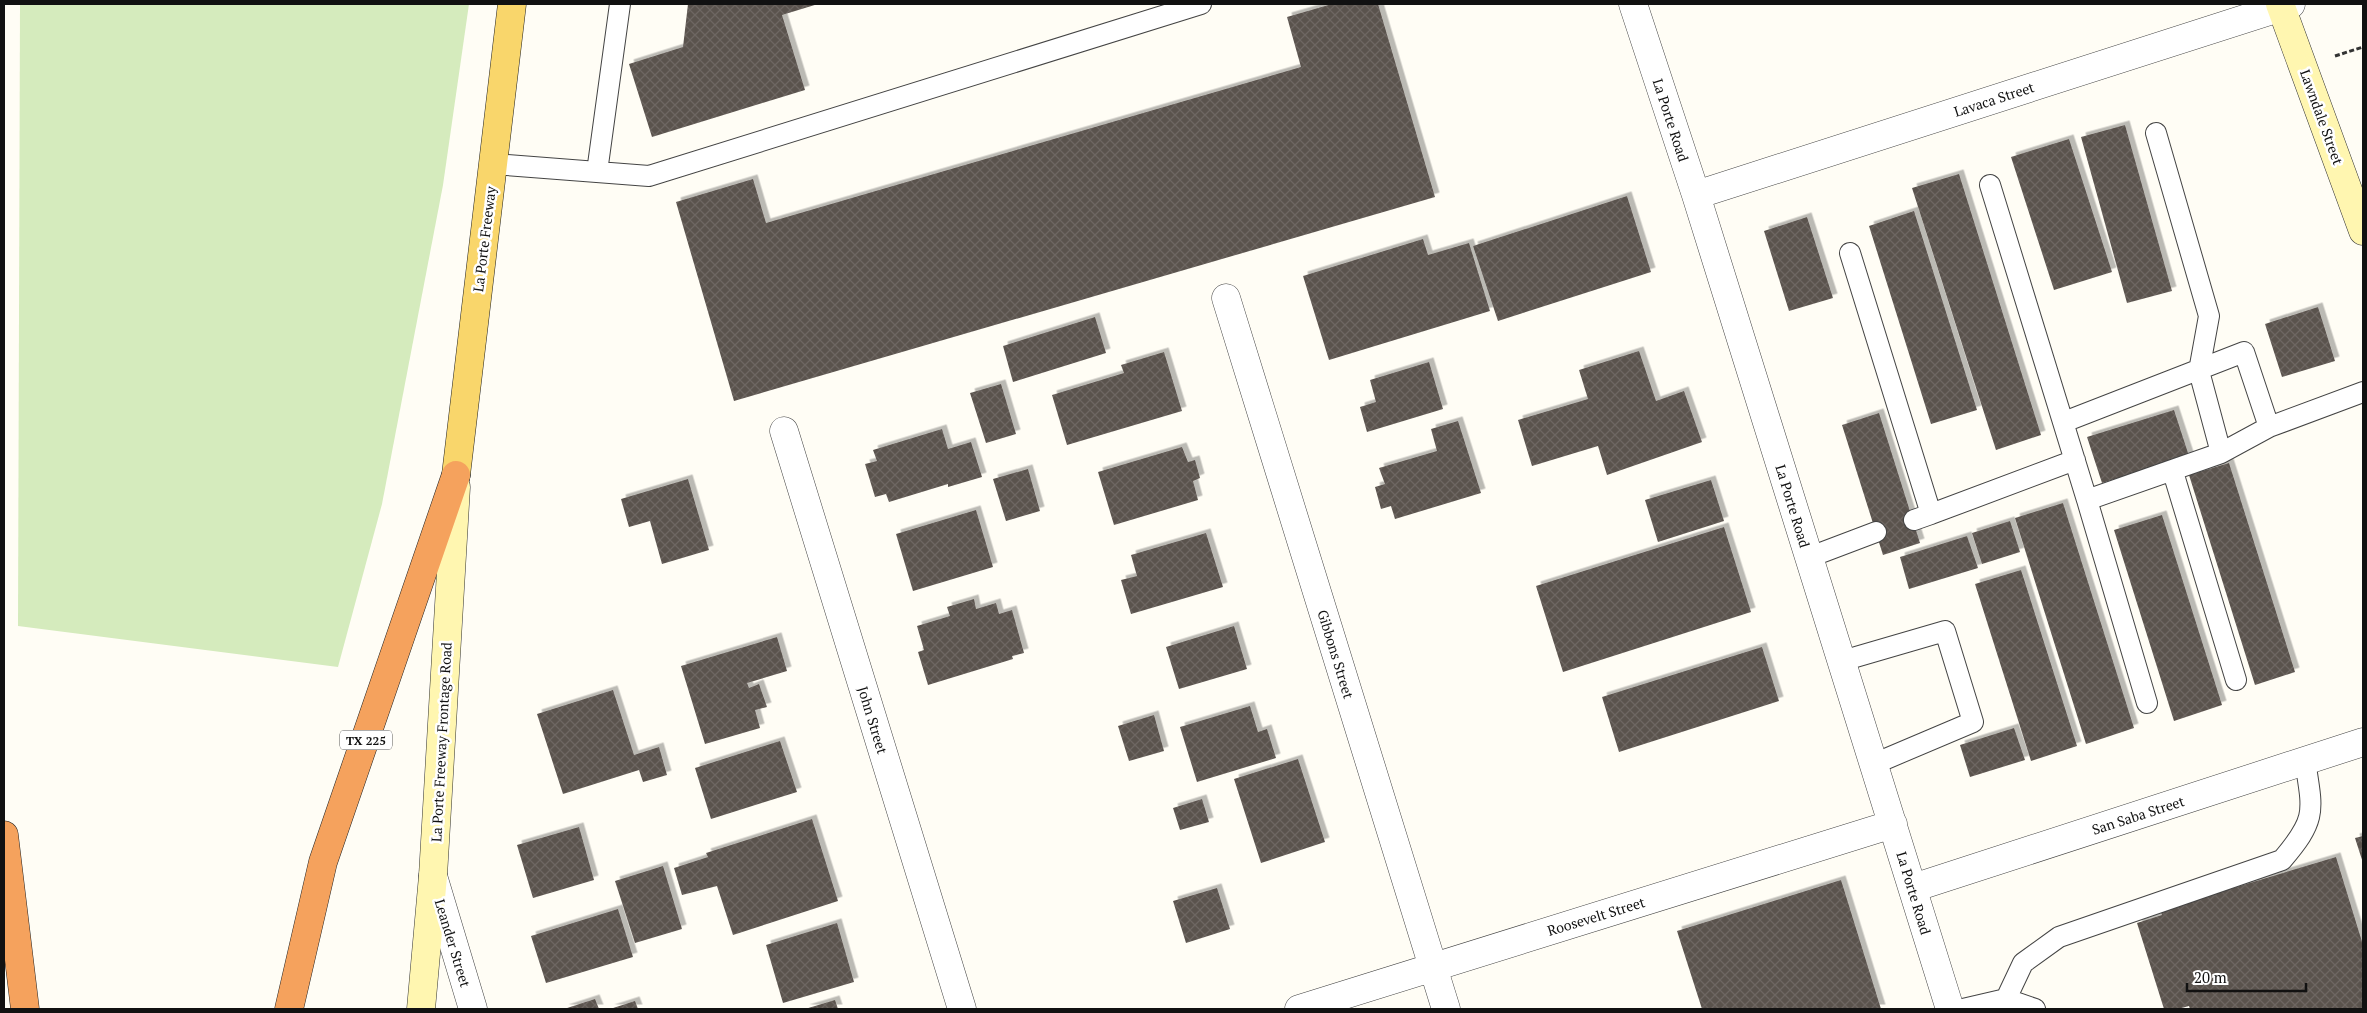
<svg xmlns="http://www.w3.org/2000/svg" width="2367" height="1013" viewBox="0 0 2367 1013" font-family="'PT Serif',serif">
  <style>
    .grass { fill: #d5ebbd }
    .building { fill: url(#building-cross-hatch); filter: url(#shadow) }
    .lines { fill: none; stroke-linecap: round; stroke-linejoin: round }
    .lane-casing { stroke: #444; stroke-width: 22 }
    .street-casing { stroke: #444; stroke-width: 29 }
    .secondary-casing { stroke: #333; stroke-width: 29 }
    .primary-casing { stroke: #222; stroke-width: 29 }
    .highway-casing { stroke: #222; stroke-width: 29 }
    .path { stroke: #333; stroke-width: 3; stroke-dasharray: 5 2.5; stroke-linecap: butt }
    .lane { stroke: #fff; stroke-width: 20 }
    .street { stroke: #fff; stroke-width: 28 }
    .secondary { stroke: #fff6b0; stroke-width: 28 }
    .primary { stroke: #f9d66b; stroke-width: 28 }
    .highway { stroke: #f5a25d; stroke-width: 28 }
    .labels { text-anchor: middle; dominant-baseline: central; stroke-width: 5; stroke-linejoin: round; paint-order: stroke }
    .shield { fill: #fff; stroke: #585858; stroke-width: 1 }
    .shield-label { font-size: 12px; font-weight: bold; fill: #111 }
    .street-label { font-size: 14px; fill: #111; stroke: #fff }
  </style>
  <defs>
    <pattern id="building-cross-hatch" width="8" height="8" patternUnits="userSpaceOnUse" patternTransform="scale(1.25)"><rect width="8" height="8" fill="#5a524d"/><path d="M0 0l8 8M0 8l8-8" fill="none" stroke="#6d6662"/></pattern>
    <filter id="shadow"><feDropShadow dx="4.5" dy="-4.5" stdDeviation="0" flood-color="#0004"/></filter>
  </defs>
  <rect width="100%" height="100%" fill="#fffdf5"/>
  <path class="grass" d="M 20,4 L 469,4 L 443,185 L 382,504 L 338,667 L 18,626 Z"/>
  <path class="building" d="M 688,4 L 818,4 L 782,15 L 805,90 L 652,137 L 629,64 L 683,47 Z
    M 1332,4 L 1378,4 L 1435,197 L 734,401 L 676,202 L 753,179 L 766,223 L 1301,67 L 1287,17 Z
    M 2125,125 L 2172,291 L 2127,303 L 2081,137 Z
    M 2069,139 L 2112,272 L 2054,290 L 2011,157 Z
    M 1959,174 L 2041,435 L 1996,450 L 1912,188 Z
    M 1627,196 L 1651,272 L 1498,321 L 1473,246 Z
    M 1914,211 L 1977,410 L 1931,424 L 1869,226 Z
    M 1807,217 L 1833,298 L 1789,311 L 1764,231 Z
    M 1423,239 L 1428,255 L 1469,243 L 1490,311 L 1329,360 L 1303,276 Z
    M 2318,307 L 2335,361 L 2282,377 L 2265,324 Z
    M 1095,317 L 1106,353 L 1013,382 L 1003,346 Z
    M 1639,351 L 1656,401 L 1684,391 L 1702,442 L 1607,475 L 1598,446 L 1532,466 L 1518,420 L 1588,399 L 1579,370 Z
    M 1164,352 L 1182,411 L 1067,445 L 1052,395 L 1124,373 L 1121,365 Z
    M 1429,362 L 1443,409 L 1367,432 L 1360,407 L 1376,402 L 1370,380 Z
    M 1001,384 L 1016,434 L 986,443 L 970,393 Z
    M 2174,410 L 2189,456 L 2102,483 L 2087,437 Z
    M 1879,413 L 1920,543 L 1883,555 L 1842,425 Z
    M 1458,421 L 1481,493 L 1395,519 L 1391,506 L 1381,509 L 1375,487 L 1385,484 L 1379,468 L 1437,451 L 1431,429 Z
    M 942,429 L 948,449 L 971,442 L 982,477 L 948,487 L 948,484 L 889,502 L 886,494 L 875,497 L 865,464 L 877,461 L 873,450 Z
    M 1182,447 L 1188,462 L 1195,460 L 1200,478 L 1193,481 L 1198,500 L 1114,525 L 1098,472 Z
    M 2229,463 L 2295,672 L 2255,685 L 2189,475 Z
    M 1028,469 L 1040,511 L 1006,521 L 993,479 Z
    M 688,479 L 709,550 L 662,564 L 650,521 L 629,527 L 621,499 Z
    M 1711,480 L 1724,521 L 1658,542 L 1645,500 Z
    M 2063,503 L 2134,728 L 2086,744 L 2015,518 Z
    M 976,510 L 993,567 L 913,591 L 896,534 Z
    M 2162,515 L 2222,705 L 2174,721 L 2114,530 Z
    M 2010,521 L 2020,552 L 1982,564 L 1972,533 Z
    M 1724,527 L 1751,612 L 1563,672 L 1536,586 Z
    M 1206,533 L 1223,587 L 1131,614 L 1121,580 L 1137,576 L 1131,555 Z
    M 1967,536 L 1978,568 L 1909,589 L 1900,557 Z
    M 2021,570 L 2077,746 L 2031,761 L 1975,584 Z
    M 974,599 L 976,609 L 996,603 L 999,614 L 1012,610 L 1024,653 L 1012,656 L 1013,659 L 928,685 L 918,652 L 924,650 L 917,626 L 950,616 L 947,607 Z
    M 1234,626 L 1247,669 L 1179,689 L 1166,647 Z
    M 777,637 L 787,671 L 747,683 L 749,688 L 759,684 L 767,707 L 755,710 L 760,728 L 705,744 L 681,666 Z
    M 1762,647 L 1779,701 L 1619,752 L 1602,697 Z
    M 613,690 L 634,755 L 659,747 L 667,775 L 643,782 L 639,770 L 563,794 L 537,714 Z
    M 1250,706 L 1258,732 L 1267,729 L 1276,758 L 1197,782 L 1180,727 Z
    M 1154,715 L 1164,751 L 1129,761 L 1118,726 Z
    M 2014,728 L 2025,760 L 1970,777 L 1960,745 Z
    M 780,741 L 797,792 L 711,819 L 695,768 Z
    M 1298,759 L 1325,842 L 1261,863 L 1234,779 Z
    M 1202,799 L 1209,822 L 1180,830 L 1173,808 Z
    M 812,819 L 838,901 L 733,935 L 717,886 L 682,895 L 674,868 L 708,857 L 706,853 Z
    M 579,827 L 594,880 L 533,898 L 517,845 Z
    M 2363,836 L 2363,863 L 2355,838 Z
    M 2336,857 L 2363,945 L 2363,1009 L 2190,1009 L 2189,1006 L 2178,1009 L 2164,1009 L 2137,923 L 2162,915 L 2160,910 Z
    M 663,866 L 682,929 L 635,943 L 615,881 Z
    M 1841,880 L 1881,1009 L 1702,1009 L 1677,931 Z
    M 1217,888 L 1230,929 L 1186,943 L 1173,901 Z
    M 618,909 L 633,957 L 546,983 L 531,936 Z
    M 837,923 L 854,982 L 783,1003 L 766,945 Z
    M 595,999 L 599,1009 L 564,1009 Z
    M 835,1000 L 838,1009 L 805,1009 Z
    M 635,1001 L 638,1009 L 610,1009 Z"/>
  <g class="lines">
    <defs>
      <path id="lane" d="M 2156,133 L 2209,316 L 2199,371 L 2221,453 L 2269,427 L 2363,392
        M 493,164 L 649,176 L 1201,4
        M 597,172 L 620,4
        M 1990,185 L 2087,500 L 2221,453
        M 1850,253 L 1931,514 L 2075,460
        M 2064,422 L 2244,352 L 2269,427
        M 2173,472 L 2236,680
        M 2087,500 L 2147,703
        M 1914,520 L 1931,514
        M 1810,557 L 1876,532
        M 1842,661 L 1945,631 L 1973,722 L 1874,764
        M 2006,999 L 2023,963 L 2059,937 L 2282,860 C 2317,819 2313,812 2305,761
        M 1963,1009 L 2006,999 L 2035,1009"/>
      <path id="street" d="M 1633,4 L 1696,195 L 1950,1009
        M 1696,195 L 2291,4
        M 1226,298 L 1446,1009
        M 784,431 L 962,1009
        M 433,876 L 473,1009
        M 1913,888 L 2363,742
        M 1299,1009 L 1893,824"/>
      <path id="secondary" d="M 2280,4 L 2363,231
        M 421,1009 L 433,876 L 456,487"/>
      <path id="primary" d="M 456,475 L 512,4"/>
      <path id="highway" d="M 4,835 L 25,1009
        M 289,1009 L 323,862 L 456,475"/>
    </defs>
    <use href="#lane" class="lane-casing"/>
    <use href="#street" class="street-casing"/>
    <use href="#secondary" class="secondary-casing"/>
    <use href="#primary" class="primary-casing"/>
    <use href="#highway" class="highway-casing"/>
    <path class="path" d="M 2335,56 L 2363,47"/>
    <use href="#lane" class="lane"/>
    <use href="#street" class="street"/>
    <use href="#secondary" class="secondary"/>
    <use href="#primary" class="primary"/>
    <use href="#highway" class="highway"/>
  </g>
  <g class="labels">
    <rect class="shield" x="340" y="730.5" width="52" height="19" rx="4"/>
    <g class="shield-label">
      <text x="366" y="740">TX 225</text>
    </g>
    <g class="street-label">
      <text transform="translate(1994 99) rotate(-18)">Lavaca Street</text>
      <text transform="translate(2322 117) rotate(70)">Lawndale Street</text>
      <text transform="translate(1671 120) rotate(72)">La Porte Road</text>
      <text transform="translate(484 239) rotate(-83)">La Porte Freeway</text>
      <text transform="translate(1793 506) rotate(73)">La Porte Road</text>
      <text transform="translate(1336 654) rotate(73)">Gibbons Street</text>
      <text transform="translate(873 720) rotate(73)">John Street</text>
      <text transform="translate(441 742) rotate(-87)">La Porte Freeway Frontage Road</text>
      <text transform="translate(2138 815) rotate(-18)">San Saba Street</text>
      <text transform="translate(1914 893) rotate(73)">La Porte Road</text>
      <text transform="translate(1596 916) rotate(-17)">Roosevelt Street</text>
      <text transform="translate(453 943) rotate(73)">Leander Street</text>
    </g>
  </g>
  <rect width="2367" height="1013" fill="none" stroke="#111111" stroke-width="10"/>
  <path d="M2187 983v8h119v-8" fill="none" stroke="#111111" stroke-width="2.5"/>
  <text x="2194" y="983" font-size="15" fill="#111111" stroke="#ffffff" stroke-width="4" paint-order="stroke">20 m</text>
</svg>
